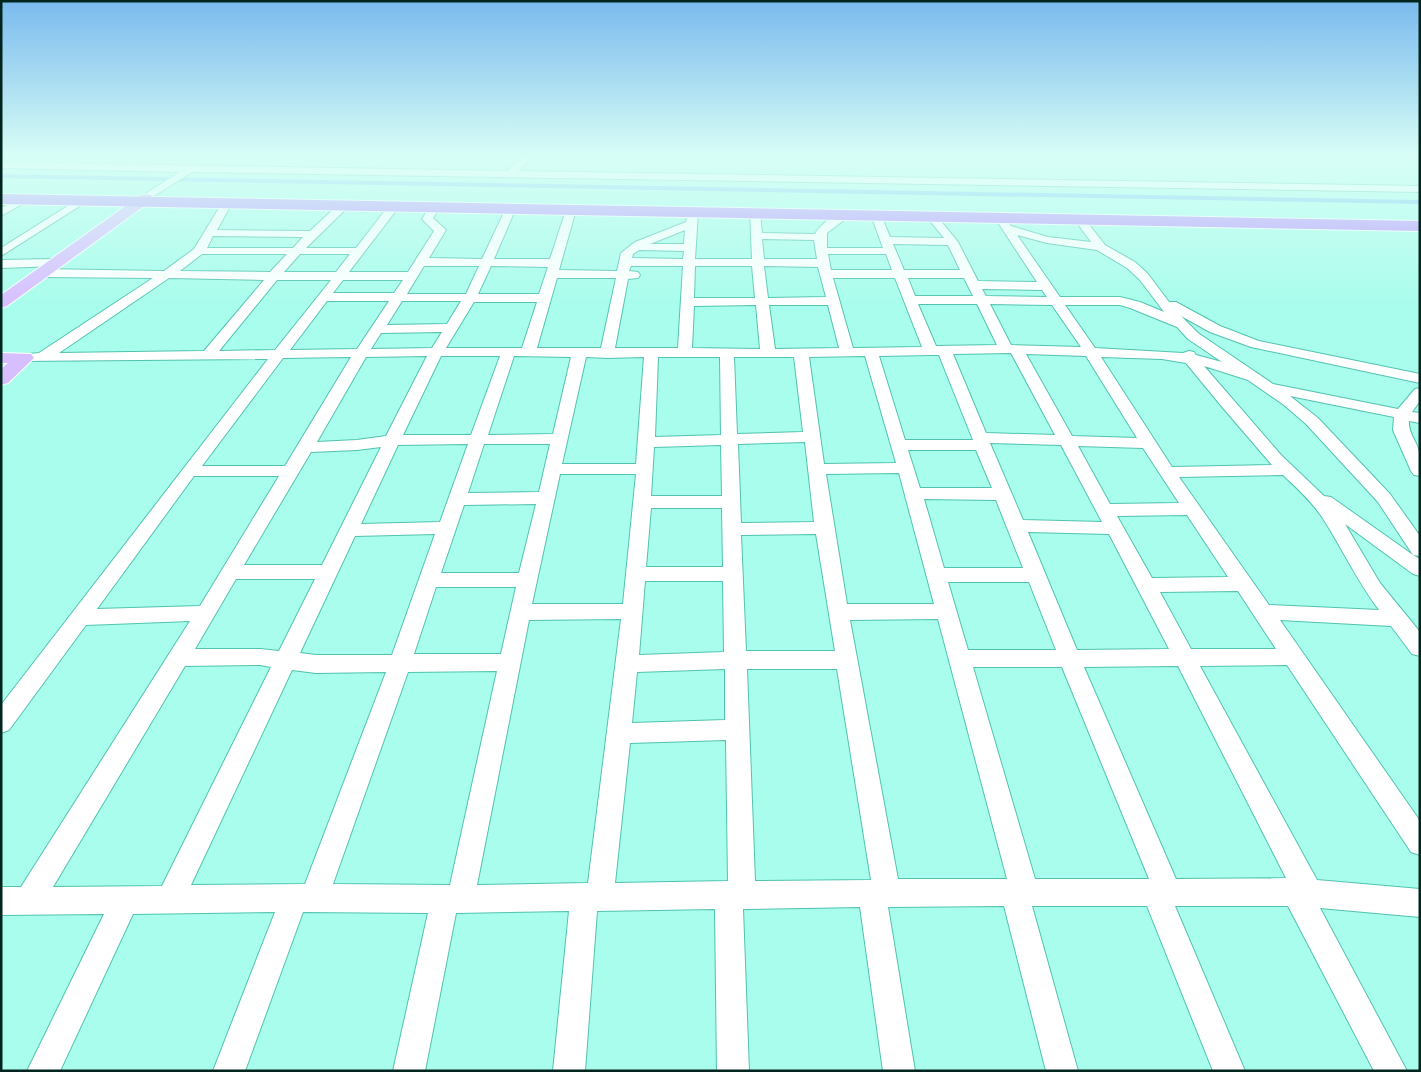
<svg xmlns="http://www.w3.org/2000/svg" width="1421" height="1072" viewBox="0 0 1421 1072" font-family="'PT Sans',sans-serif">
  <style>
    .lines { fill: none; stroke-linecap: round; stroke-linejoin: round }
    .canal { fill: #75c2f7; fill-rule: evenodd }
    .minor-casing { stroke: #51c3b0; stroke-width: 2 }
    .major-casing { stroke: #fff; stroke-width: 2 }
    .highway-casing { stroke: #fff; stroke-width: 2 }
    .minor { fill: #fff; fill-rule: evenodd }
    .major { fill: #d7beff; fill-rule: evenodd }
    .highway { fill: #bc92ff; fill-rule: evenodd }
  </style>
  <rect width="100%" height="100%" fill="#a8fdec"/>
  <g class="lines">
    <path class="canal" d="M 1,174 L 1420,200 L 1420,204 L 1,178 Z"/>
    <defs>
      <path id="minor" d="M 523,157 L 533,157 L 518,171 L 1420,186 L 1420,192 L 192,172 L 146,201 L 141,198 L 142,196 L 179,172 L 1,168 L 1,162 L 507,171 Z
        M 24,196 L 29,199 L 28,201 L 1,216 L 1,208 Z
        M 82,197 L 87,200 L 86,202 L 1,256 L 1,248 Z
        M 227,200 L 232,203 L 217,230 L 310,231 L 340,203 L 348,203 L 349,205 L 348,207 L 306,248 L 356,248 L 390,204 L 398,204 L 399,206 L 398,208 L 349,272 L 408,272 L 434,231 L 422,219 L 431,205 L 435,204 L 440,207 L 433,218 L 446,230 L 429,258 L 482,259 L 506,208 L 511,205 L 516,208 L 494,259 L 550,259 L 566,210 L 567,208 L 575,208 L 576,210 L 559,270 L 617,271 L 621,253 L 635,242 L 686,222 L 688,213 L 693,210 L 698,213 L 695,259 L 752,259 L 750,213 L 755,210 L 760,213 L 762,233 L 815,234 C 821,224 836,211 848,213 L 849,215 L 848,217 L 827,233 L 827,248 L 883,248 L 871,215 L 876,212 L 881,215 L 890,237 L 944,238 L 926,216 L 931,213 L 935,214 L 958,242 L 978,281 L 1037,282 L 995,218 L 996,216 L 1004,216 L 1011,226 L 1048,237 L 1091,242 L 1075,220 L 1080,217 L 1084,218 L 1105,245 L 1135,262 L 1148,274 L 1169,302 L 1176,302 L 1220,326 L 1259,341 L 1420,374 L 1420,383 L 1251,347 L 1210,332 L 1181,316 L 1198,333 L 1273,384 L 1398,409 L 1415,389 L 1420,388 L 1420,401 L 1412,412 L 1420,413 L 1420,423 L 1409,421 C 1408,433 1416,440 1419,451 C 1421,459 1420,469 1420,476 L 1414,475 L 1411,471 L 1393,430 L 1394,417 L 1290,396 L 1318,418 L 1390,494 L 1420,536 L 1420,556 L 1413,555 L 1420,559 L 1420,576 L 1413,574 L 1345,524 L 1380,583 L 1420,632 L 1420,656 L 1412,654 L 1391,626 L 1280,620 L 1420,821 L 1420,855 L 1411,852 L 1287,665 L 1200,666 L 1317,880 L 1420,889 L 1420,917 L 1320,908 L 1407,1071 L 1374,1071 L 1288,906 L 1175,906 L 1245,1071 L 1213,1071 L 1147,906 L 1032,906 L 1078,1071 L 1046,1071 L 1004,906 L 888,907 L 915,1071 L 883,1071 L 860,907 L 743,909 L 749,1071 L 717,1071 L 715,909 L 597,911 L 585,1071 L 553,1071 L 569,911 L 456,913 L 425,1071 L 393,1071 L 428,913 L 303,912 L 245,1071 L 213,1071 L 275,912 L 133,914 L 60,1071 L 27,1071 L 104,914 L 1,915 L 1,887 L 21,887 L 190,621 L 86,625 L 9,730 L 1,733 L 1,705 L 268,359 L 20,361 L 18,358 L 20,355 L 39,353 L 153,278 L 41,277 L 35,273 L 41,269 L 164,271 L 194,249 L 222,203 ZM 685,230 L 684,244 L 650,244 ZM 1017,235 L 1047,243 L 1097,250 L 1127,268 L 1140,280 L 1164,312 L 1140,302 L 1120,297 L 1060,297 ZM 213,236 L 303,237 L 293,248 L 207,248 ZM 762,239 L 814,240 L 817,259 L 764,259 ZM 893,244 L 948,245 L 960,270 L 904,270 ZM 639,250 L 684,251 L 683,259 L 632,258 L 633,254 ZM 202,254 L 287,254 L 270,272 L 180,271 ZM 300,254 L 350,254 L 336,272 L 284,272 ZM 828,254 L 886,254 L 892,270 L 831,270 ZM 424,266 L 479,266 L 466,294 L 407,294 ZM 491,266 L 548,267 L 539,294 L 478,294 ZM 631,266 L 683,266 L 678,348 L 615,348 L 628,279 L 638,278 L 640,275 L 638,272 L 629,271 ZM 695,266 L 752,266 L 755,298 L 694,298 ZM 764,266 L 818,267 L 826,297 L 768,298 ZM 169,278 L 264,280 L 204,351 L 59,353 ZM 557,278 L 616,278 L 601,348 L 537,348 ZM 833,278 L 895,278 L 922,347 L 853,348 ZM 908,278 L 964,278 L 973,296 L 915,296 ZM 277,280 L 331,280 L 275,350 L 219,351 ZM 343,280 L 403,280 L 394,293 L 333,293 ZM 982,289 L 1042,290 L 1047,297 L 986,296 ZM 327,301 L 389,301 L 357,349 L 290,350 ZM 402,301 L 461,301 L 447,324 L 387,325 ZM 474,302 L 537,302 L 522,348 L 446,348 ZM 918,304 L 977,304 L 997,345 L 936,346 ZM 990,304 L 1052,305 L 1081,347 L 1011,345 ZM 756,305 L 760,349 L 692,348 L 694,306 ZM 769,305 L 828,305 L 839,348 L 775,349 ZM 1065,305 L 1120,305 L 1130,308 L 1177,327 L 1188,339 L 1222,362 L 1196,355 L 1194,352 L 1189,351 L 1183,353 L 1095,348 ZM 442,332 L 432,348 L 371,349 L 381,333 ZM 1011,353 L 1055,435 L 986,433 L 953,354 ZM 1026,354 L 1086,356 L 1137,438 L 1072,436 ZM 931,355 L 939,355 L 973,440 L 905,440 L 879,356 ZM 427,356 L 386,436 L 357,440 L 317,442 L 366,357 ZM 441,356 L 500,356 L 471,435 L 403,435 ZM 514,356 L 571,357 L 553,434 L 488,435 ZM 865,356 L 896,463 L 824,464 L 809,357 ZM 351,357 L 285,466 L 202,466 L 283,358 ZM 586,357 L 607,358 L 644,357 L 636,464 L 562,464 ZM 658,357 L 720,357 L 721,435 L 655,437 ZM 734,357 L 794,357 L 803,432 L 737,434 ZM 1101,357 L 1162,359 L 1186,363 L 1223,408 L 1272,465 L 1172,467 ZM 1204,366 L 1248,380 L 1284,405 L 1306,424 L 1378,502 L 1413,555 L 1331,497 L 1324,496 L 1281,455 ZM 805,442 L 814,522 L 741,523 L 738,444 ZM 990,443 L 1061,445 L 1102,522 L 1023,520 ZM 468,444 L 440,522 L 361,524 L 398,445 ZM 484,444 L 550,444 L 539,492 L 468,493 ZM 721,445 L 722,496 L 651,496 L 654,447 ZM 1078,446 L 1143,448 L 1179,503 L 1110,504 ZM 381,447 L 322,565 L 244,565 L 311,452 L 357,450 ZM 908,450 L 976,450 L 992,488 L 920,488 ZM 899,473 L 934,604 L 847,604 L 826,474 ZM 560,474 L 636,474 L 623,604 L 532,604 ZM 1283,475 C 1297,488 1312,502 1322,517 C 1342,548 1357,581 1379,610 L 1269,605 L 1179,477 ZM 194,476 L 279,476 L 200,606 L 97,609 ZM 924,499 L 996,500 L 1023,568 L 944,568 ZM 536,504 L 519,573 L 441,573 L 464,505 ZM 651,508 L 722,508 L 723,567 L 646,567 ZM 1187,515 L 1228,577 L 1152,578 L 1117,516 ZM 1028,532 L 1109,534 L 1169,649 L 1077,650 ZM 435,534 L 392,655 L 316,655 L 300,653 L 355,536 ZM 816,534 L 835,651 L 746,651 L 741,535 ZM 236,579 L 315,579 L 279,651 L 260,649 L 195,649 ZM 645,581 L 723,581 L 724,652 L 639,655 ZM 948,582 L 1029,582 L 1056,650 L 968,650 ZM 436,587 L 516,587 L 501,654 L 414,654 ZM 1238,591 L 1276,649 L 1191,649 L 1160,592 ZM 621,619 L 588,883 L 477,885 L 529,620 ZM 938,619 L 1007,879 L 898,879 L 850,620 ZM 260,665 L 271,667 L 162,886 L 53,887 L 185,666 ZM 1178,666 L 1286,878 L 1176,879 L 1084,667 ZM 973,667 L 1062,667 L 1149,879 L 1035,879 ZM 725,669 L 725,720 L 632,723 L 637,672 ZM 747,669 L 837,669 L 871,880 L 755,881 ZM 292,670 L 316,673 L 386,672 L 305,884 L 191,885 ZM 497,671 L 450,885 L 333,884 L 408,672 ZM 726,740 L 728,881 L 615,883 L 630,743 Z
        M 54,259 L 60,263 L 58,266 L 1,268 L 1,260 Z"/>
      <path id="major" d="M 146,194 L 151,195 L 153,198 L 151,201 L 7,306 L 1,308 L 1,295 L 141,195 Z
        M 1,353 L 31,354 L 34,358 L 8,383 L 1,385 L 1,369 L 8,363 L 1,363 Z"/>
      <path id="highway" d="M 1,194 L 1420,221 L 1420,231 L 1,204 Z"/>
    </defs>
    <use href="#minor" class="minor-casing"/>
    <use href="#major" class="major-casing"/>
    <use href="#highway" class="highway-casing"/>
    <use href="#minor" class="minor"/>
    <use href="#major" class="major"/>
    <use href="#highway" class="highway"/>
  </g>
  <linearGradient id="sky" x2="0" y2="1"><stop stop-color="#7abaee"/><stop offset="0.51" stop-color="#d8fef6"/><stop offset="1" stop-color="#d8fef6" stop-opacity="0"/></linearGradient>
  <rect width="1421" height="307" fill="url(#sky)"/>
  <rect width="1421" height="1072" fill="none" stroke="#00251f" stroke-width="5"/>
</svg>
